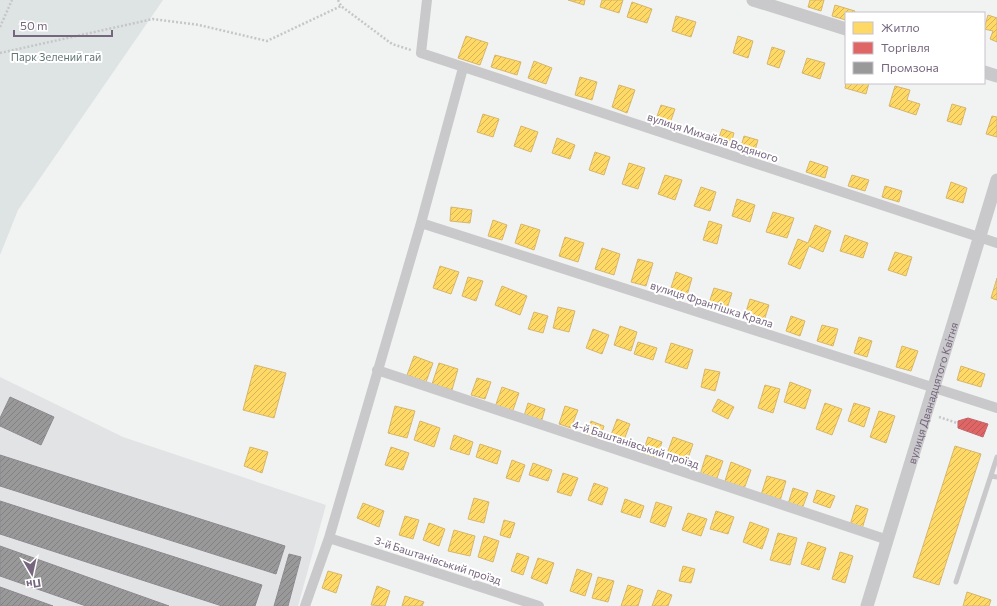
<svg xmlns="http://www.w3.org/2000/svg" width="997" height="606" viewBox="0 0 997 606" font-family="Commissioner,sans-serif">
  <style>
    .built { fill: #e2e3e4 }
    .park { fill: #dee4e3 }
    .homes { fill: url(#homes-hatch); stroke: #d6b66d }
    .shops { fill: url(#shops-hatch); stroke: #c0666d }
    .industry { fill: url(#industry-hatch); stroke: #8e8991 }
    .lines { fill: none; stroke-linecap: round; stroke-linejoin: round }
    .path { stroke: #c6c6c7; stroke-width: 2.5; stroke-dasharray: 2 2; stroke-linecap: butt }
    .service { stroke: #c9c8ca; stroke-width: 5 }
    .minor { stroke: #c9c8ca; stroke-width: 10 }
    .tertiary { stroke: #c9c8ca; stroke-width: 13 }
    .labels { text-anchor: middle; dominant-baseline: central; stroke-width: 4; stroke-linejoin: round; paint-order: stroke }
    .park-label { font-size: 11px; fill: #637676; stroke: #fff }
    .street-label { font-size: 11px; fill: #75657e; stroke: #fff }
  </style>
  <defs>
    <pattern id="homes-hatch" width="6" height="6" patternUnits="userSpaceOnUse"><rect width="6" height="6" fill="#ffd966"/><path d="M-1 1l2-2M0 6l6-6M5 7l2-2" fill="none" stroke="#d3b459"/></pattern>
    <pattern id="shops-hatch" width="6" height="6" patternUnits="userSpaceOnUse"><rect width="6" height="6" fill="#e06666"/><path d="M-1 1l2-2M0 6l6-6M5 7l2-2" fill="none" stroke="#ba5859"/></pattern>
    <pattern id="industry-hatch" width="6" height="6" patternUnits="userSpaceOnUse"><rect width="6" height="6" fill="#999"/><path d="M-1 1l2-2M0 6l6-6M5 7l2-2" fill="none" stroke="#818082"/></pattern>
  </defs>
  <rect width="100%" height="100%" fill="#f1f3f2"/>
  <path class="built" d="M 0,377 L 123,437 L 326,505 L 298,606 L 0,606 Z"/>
  <path class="park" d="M 0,0 L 163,0 L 18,210 L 0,255 Z"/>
  <path class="homes" d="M 568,0 L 585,0 L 584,5 Z
    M 602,0 L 623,0 L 619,13 L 600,7 Z
    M 810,0 L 824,0 L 821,11 L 808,7 Z
    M 632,2 L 652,9 L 647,23 L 627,17 Z
    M 835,5 L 855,11 L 854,13 L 846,13 L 846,20 L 832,16 Z
    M 988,15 L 997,18 L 997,42 L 990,39 L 993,31 L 984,29 Z
    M 676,16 L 696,22 L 691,37 L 672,31 Z
    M 466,36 L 488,43 L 480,65 L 458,58 Z
    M 738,36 L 753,41 L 748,58 L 733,53 Z
    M 772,47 L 785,51 L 779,68 L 767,64 Z
    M 495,55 L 521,62 L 517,75 L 491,67 Z
    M 807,58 L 825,63 L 820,79 L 802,73 Z
    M 534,61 L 552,68 L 546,84 L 528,78 Z
    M 580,77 L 597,82 L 592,100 L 575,95 Z
    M 846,83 L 869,83 L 866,94 L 845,88 Z
    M 619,85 L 635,90 L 627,113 L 612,107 Z
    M 895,86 L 910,90 L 907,100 L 920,104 L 916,115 L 889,106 Z
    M 952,104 L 966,108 L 961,125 L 947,121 Z
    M 661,105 L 675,109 L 669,126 L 655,122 Z
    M 483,114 L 499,119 L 493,137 L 477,132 Z
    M 992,116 L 997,117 L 997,137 L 986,134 Z
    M 521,126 L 538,132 L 531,152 L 514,146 Z
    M 722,129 L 734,133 L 730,147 L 717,143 Z
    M 744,136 L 758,140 L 754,154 L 740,150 Z
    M 557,138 L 575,145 L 570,159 L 552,153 Z
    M 595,152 L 610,157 L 604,175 L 589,170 Z
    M 810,161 L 828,167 L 825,178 L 806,172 Z
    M 629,163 L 645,168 L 638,189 L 622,184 Z
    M 665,175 L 682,180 L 675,200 L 658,194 Z
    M 852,175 L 869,180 L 865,191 L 848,186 Z
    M 951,182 L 967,188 L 963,203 L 946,198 Z
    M 885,186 L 902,191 L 899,202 L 882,197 Z
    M 701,187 L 716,192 L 710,211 L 694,206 Z
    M 737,199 L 755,205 L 750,222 L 732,216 Z
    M 451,207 L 472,210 L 470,223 L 450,221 Z
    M 773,212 L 794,218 L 787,238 L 766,232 Z
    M 493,220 L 507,225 L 502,240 L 488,236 Z
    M 709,221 L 722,225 L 717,244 L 703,240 Z
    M 521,224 L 540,230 L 534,250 L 515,243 Z
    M 815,225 L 831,231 L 823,252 L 809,246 L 800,269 L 788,264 L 798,239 L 808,243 Z
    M 845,235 L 868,243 L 863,258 L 840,251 Z
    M 565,237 L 584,243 L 578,262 L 559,256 Z
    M 602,248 L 620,254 L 614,275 L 595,269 Z
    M 895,252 L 912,257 L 906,276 L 888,270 Z
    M 638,259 L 653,263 L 646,286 L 631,282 Z
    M 440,266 L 459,272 L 451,294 L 433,288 Z
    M 676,272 L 692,278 L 686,299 L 669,294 Z
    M 468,277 L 483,281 L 476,301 L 462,296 Z
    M 997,278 L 997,300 L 991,298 Z
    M 502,286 L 527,296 L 520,315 L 495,305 Z
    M 714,288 L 732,293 L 726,312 L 708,306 Z
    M 750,299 L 769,305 L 763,324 L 744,318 Z
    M 558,307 L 575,311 L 569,332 L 553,328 Z
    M 534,312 L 548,316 L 543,333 L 528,329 Z
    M 791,316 L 805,321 L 800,336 L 786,331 Z
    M 822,325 L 838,329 L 833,346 L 817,341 Z
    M 620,326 L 637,332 L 631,351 L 614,345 Z
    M 593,329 L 609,335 L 602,354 L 586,348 Z
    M 859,337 L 872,341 L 867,357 L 854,353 Z
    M 638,342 L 657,348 L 653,360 L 634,354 Z
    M 671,343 L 693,350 L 687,369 L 665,362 Z
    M 902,346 L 918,351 L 911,371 L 896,367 Z
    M 414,356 L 433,363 L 426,382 L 407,375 Z
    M 439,363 L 458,369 L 452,390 L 432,384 Z
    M 255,365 L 286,373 L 274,418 L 243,410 Z
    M 961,366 L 985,374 L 981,387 L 957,380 Z
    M 705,369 L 720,372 L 715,391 L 701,387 Z
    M 477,378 L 491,382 L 485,399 L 471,395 Z
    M 790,382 L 811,390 L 805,409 L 784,402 Z
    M 765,385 L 780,389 L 773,413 L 758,408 Z
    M 502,387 L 519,393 L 512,413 L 495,407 Z
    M 718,399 L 734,407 L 728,419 L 712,411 Z
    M 528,403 L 545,409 L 541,423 L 524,416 Z
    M 825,403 L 842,409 L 832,435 L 816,429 Z
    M 854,403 L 870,408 L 864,427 L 848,421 Z
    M 395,406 L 415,411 L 407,438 L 388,433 Z
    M 565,406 L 578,410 L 571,428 L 559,424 Z
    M 879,411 L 895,416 L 886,443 L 870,437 Z
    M 617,419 L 630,424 L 624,440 L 611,435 Z
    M 420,421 L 440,428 L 434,447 L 414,440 Z
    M 591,421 L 604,426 L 599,441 L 585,437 Z
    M 454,435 L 473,442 L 469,455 L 450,449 Z
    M 648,437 L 662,442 L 656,460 L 642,455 Z
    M 673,437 L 693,444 L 687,461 L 667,454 Z
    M 480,444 L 501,451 L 497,464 L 476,457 Z
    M 955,446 L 981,454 L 939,585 L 913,577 Z
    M 250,447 L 268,452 L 262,473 L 244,466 Z
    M 391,447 L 409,453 L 403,470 L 385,465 Z
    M 706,455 L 723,461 L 716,481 L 700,475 Z
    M 512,460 L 525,465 L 519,482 L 506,478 Z
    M 731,462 L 751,470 L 744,489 L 725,481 Z
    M 533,463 L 552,470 L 548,481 L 529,475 Z
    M 563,473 L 578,478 L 571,496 L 557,492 Z
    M 767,476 L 786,481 L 780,501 L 761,495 Z
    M 594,483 L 608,488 L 602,505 L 588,500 Z
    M 793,488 L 808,493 L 802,509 L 788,504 Z
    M 817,490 L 835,496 L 830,508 L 813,502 Z
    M 474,498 L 489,502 L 484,523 L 468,519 Z
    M 625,499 L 644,506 L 640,518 L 621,512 Z
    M 656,502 L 672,507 L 665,527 L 650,522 Z
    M 363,503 L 384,511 L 379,527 L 357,518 Z
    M 856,505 L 868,509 L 862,529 L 850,525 Z
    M 716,511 L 734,517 L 728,534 L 710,529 Z
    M 688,513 L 707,519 L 701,536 L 682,530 Z
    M 405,516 L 419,520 L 413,539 L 399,535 Z
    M 504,520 L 515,523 L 510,538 L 500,535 Z
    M 750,522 L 769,529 L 762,549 L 743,542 Z
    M 429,523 L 445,529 L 439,546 L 423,540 Z
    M 454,530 L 475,536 L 470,556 L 448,551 Z
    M 778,533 L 797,538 L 790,565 L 770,560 Z
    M 484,536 L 499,541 L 493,562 L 478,557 Z
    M 808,542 L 826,548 L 819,570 L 801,564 Z
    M 840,552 L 853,556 L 845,583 L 832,579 Z
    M 517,553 L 529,557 L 523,575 L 511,571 Z
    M 538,558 L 554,563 L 547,584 L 531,578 Z
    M 683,566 L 695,569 L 691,583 L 679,581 Z
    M 577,569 L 592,574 L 585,596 L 570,591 Z
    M 328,571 L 342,575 L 336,593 L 322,588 Z
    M 598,577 L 614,581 L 608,602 L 592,598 Z
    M 628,585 L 643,590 L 638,606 L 621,606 Z
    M 377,586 L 390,591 L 385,606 L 371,605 Z
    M 658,590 L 672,595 L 668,606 L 652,606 Z
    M 967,592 L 991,600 L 989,606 L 963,606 Z
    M 405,596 L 424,602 L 422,606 L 402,606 Z"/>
  <path class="shops" d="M 968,418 L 988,424 L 983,437 L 958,428 L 958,421 Z"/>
  <path class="industry" d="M 10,397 L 54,417 L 41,445 L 0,426 L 0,418 Z
    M 0,455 L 285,546 L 276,574 L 0,486 Z
    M 0,501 L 262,585 L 255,606 L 222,606 L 0,534 Z
    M 0,546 L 169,606 L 86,606 L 0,576 Z
    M 289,554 L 301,557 L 288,606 L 274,606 Z
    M 0,587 L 53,606 L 0,606 Z"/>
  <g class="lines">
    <path class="path" d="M 338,0 L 341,6 L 392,44 L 411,50
      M 0,27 L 12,0
      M 0,53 L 153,19 L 199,25 L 267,41 L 341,6
      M 939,417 L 957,423"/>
    <path class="service" d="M 991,476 L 997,477
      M 956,582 L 997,457"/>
    <path class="minor" d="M 427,0 L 421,53 L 997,243
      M 421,223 L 997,408
      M 377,370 L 888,540
      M 329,538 L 539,606
      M 305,606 L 329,538 L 421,223 L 463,68"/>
    <g class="tertiary">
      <path d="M 753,0 L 846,29"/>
      <path d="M 984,72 L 997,76"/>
      <path id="s1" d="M 867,606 L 997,180"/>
    </g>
  </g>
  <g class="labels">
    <g class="park-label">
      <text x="56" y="56">Парк Зелений гай</text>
    </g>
    <g class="street-label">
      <text transform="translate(713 137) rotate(18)">вулиця Михайла Водяного</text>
      <text transform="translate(712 304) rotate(18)">вулиця Франтішка Крала</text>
      <text stroke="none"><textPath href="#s1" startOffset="223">вулиця Дванадцятого Квітня</textPath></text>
      <text transform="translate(636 444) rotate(18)">4-й Баштанівський проїзд</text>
      <text transform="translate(438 560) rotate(18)">3-й Баштанівський проїзд</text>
    </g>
  </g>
  <rect x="845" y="12" width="140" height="72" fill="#ffffff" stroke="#c8c1cb"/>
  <rect x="853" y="22" width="20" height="12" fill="#ffd966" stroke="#c8c1cb"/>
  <text x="881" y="32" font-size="12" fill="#75657e">Житло</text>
  <rect x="853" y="42" width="20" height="12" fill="#e06666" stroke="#c8c1cb"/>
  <text x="881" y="52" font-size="12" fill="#75657e">Торгівля</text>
  <rect x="853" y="62" width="20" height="12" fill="#999999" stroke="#c8c1cb"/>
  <text x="881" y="72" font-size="12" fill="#75657e">Промзона</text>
  <g transform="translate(32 574) rotate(171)" stroke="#ffffff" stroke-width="3" paint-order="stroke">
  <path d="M0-3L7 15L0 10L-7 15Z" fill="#75657e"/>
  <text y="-6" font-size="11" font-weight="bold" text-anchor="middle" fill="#75657e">Пн</text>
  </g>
  <path d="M14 30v6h98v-6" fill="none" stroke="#75657e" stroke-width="2"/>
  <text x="20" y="30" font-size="12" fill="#75657e" stroke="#ffffff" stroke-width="3" paint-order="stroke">50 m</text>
</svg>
